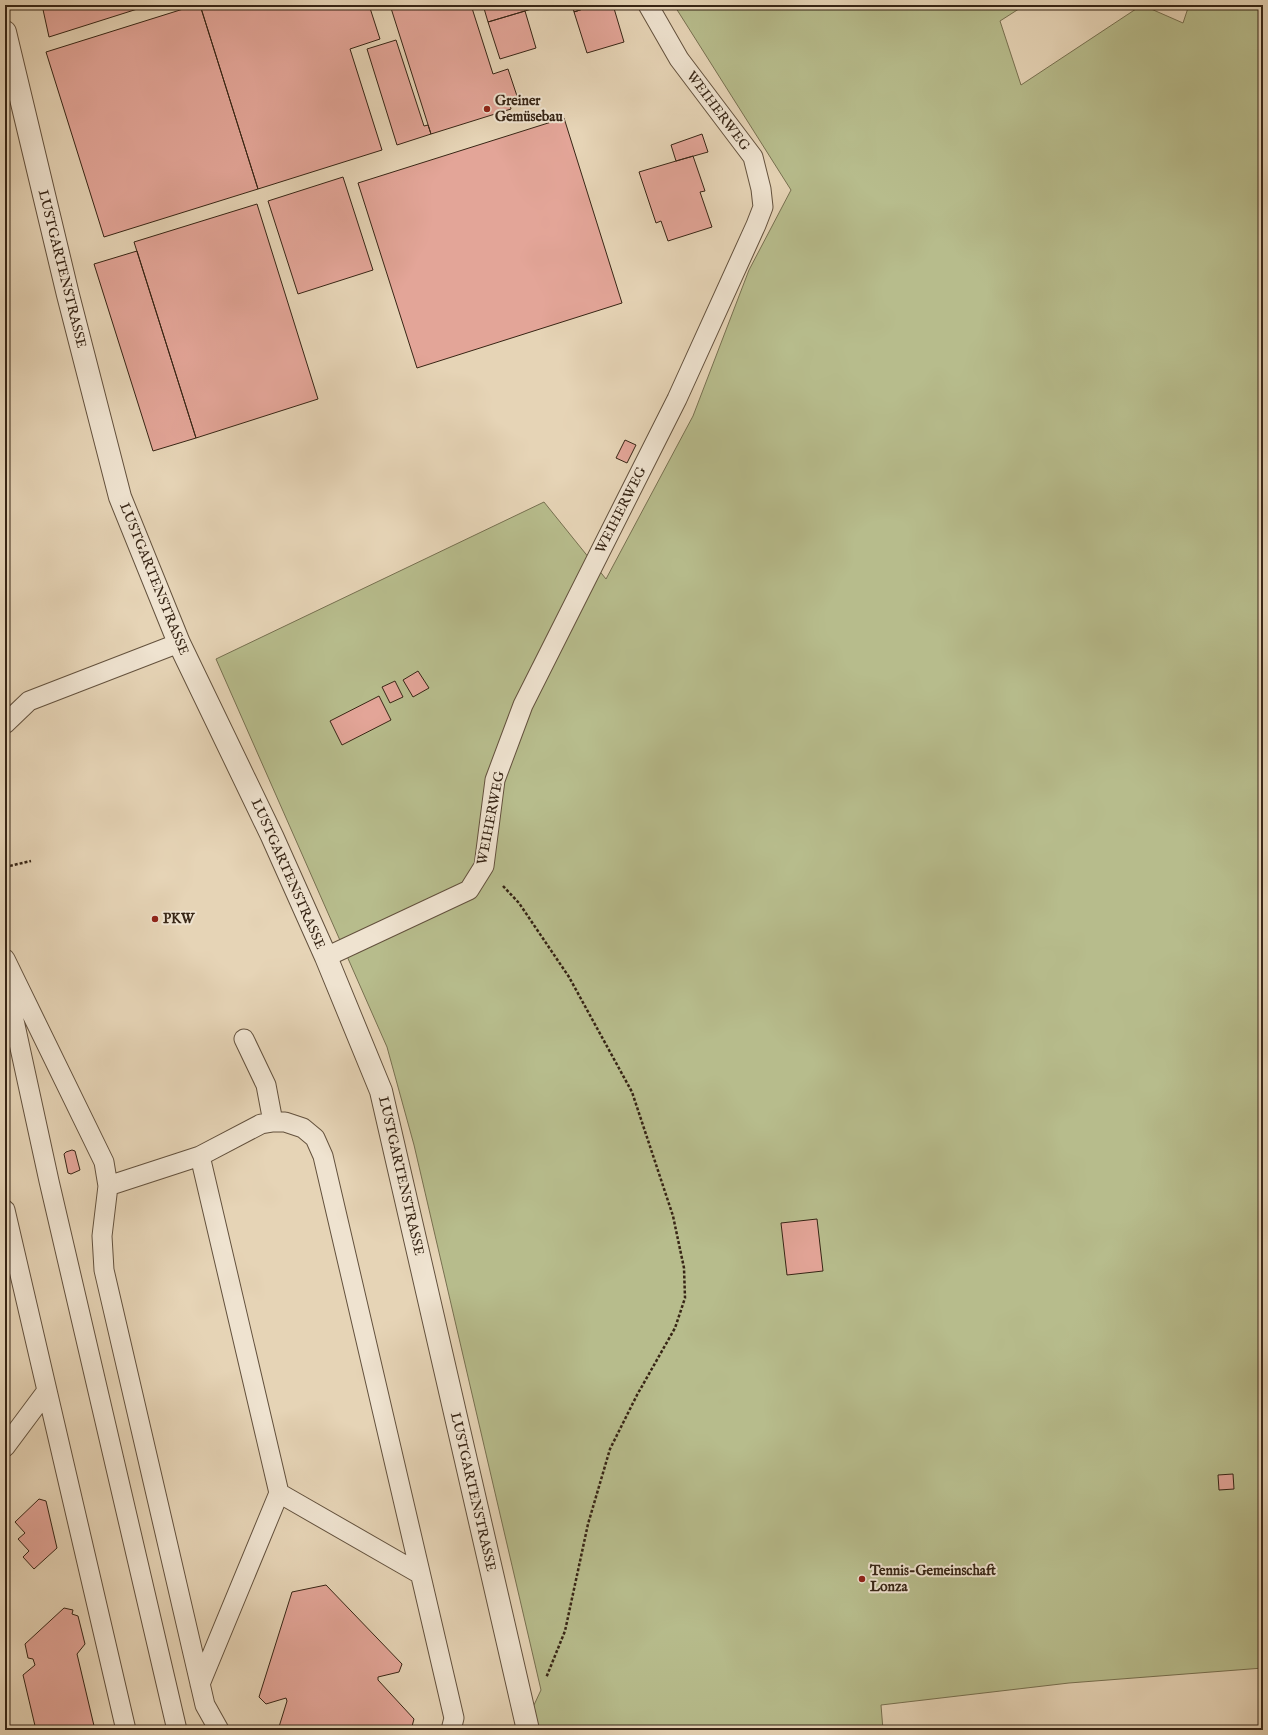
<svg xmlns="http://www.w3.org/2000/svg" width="1268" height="1735" viewBox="0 0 1268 1735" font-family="'IM FELL English',serif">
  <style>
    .green { fill: #b7bc8c; stroke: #777050 }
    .building { fill: #e3a598; stroke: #372515 }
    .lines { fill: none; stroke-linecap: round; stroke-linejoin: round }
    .lane-casing { stroke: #63513d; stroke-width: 21 }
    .street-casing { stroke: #63513d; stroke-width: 24 }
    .path { stroke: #372515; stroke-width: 2.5; stroke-dasharray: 3 2; stroke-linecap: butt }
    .lane { stroke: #efe3d0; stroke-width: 19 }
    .street { stroke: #efe3d0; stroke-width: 22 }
    .poi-dot { fill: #8f2418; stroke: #efe3d0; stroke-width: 1.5 }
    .labels { text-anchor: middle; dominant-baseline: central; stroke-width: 4; stroke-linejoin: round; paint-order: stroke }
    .poi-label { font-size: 14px; font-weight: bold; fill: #372515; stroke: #efe3d0; text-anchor: start }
    .street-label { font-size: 14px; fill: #372515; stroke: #efe3d0 }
  </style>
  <rect width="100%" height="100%" fill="#e6d4b6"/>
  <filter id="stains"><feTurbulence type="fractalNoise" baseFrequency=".005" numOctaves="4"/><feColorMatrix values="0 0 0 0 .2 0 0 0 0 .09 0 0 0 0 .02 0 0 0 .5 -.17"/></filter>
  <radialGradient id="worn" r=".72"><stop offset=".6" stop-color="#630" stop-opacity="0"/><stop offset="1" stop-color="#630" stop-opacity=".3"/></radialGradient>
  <path class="green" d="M 674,5 L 1025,5 L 1000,21 L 1021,85 L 1142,5 L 1183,23 L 1189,5 L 1263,5 L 1263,1668 L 1069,1683 L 881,1705 L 883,1730 L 527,1730 L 526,1722 L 541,1690 L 414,1145 L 387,1047 L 216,659 L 544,502 L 606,579 L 693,416 L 749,270 L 791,190 Z"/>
  <path class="building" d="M 42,5 L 150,5 L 49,37 Z
    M 196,5 L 200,5 L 258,189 L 104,237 L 46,52 Z
    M 200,5 L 369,5 L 380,39 L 350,49 L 382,150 L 258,189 Z
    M 390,5 L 471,5 L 493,74 L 508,69 L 519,102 L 510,105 L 511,109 L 431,134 Z
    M 483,5 L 534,5 L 535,8 L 488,22 Z
    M 572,5 L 595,5 L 574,12 Z
    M 595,5 L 613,5 L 624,42 L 587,53 L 574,12 Z
    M 525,11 L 536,48 L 500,59 L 488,22 Z
    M 396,40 L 424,126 L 428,125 L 431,134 L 397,145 L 367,49 Z
    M 564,118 L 622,303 L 417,368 L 358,183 Z
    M 702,134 L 708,152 L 676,161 L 671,145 Z
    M 693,156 L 705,191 L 700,192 L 712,227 L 668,241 L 661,221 L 656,223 L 639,172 Z
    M 343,177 L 373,270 L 298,294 L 268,201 Z
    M 257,204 L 318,399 L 196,438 L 134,242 Z
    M 137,251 L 196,438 L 153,451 L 94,264 Z
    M 625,440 L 636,445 L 627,463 L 616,458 Z
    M 418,671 L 429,688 L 413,697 L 403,680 Z
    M 395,681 L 403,697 L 390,703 L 382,687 Z
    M 379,696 L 391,720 L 342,745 L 330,721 Z
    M 72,1150 L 75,1151 L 80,1170 L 71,1174 L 68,1173 L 64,1154 L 66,1152 Z
    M 817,1219 L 823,1271 L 787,1275 L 781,1223 Z
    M 1233,1474 L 1234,1489 L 1219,1490 L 1218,1475 Z
    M 39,1499 L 46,1501 L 57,1548 L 34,1569 L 23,1557 L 29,1551 L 18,1539 L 25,1533 L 15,1522 Z
    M 326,1585 L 402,1664 L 399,1672 L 378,1677 L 378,1680 L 414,1719 L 411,1730 L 278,1730 L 287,1701 L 286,1698 L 266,1704 L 259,1697 L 292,1592 Z
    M 64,1608 L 73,1610 L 72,1614 L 78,1616 L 85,1644 L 77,1654 L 95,1730 L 36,1730 L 23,1675 L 35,1665 L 33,1659 L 28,1658 L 25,1644 Z"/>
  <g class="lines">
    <defs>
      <path id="lane" d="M 5,724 L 29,701 L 179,643
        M 326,957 L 469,890 L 484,866 L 495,780 L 523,705 L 677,399 L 756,225 L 763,207 L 761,189 L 753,157 L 679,59 L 648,5
        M 5,959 L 104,1162 L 108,1186 L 102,1236 L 104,1270 L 205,1705 L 219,1730
        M 5,979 L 49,1181 L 177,1730
        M 244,1039 L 266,1085 L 273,1122
        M 200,1156 L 279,1493
        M 108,1186 L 200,1156 L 261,1124 L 273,1122 L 285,1122 L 303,1128 L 315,1138 L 323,1156 L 454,1718 L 451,1730
        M 5,1210 L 126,1730
        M 5,1447 L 46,1392
        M 200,1684 L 279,1493 L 420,1574"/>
      <path id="street" d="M 5,32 L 68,295 L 120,497 L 179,643 L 272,836 L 326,957 L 381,1091 L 528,1730"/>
    </defs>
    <use href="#lane" class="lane-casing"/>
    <use href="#street" class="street-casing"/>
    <path class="path" d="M 5,867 L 31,861
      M 503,886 L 519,903 L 569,977 L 632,1092 L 673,1216 L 684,1268 L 685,1298 L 675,1328 L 637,1395 L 610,1449 L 588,1524 L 565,1631 L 546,1678"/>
    <use href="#lane" class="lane"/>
    <use href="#street" class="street"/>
  </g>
  <g class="poi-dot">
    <circle cx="487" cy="109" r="4"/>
    <circle cx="155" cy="919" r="4"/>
    <circle cx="862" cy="1579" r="4"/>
  </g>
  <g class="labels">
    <g class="poi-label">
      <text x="495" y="101">Greiner<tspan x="495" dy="16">Gemüsebau</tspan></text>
      <text x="163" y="919">PKW</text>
      <text x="870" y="1571">Tennis-Gemeinschaft<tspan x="870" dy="16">Lonza</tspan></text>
    </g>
    <g class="street-label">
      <text transform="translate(718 111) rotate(53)">WEIHERWEG</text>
      <text transform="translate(62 269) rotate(76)">LUSTGARTENSTRASSE</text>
      <text transform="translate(621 510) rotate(-63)">WEIHERWEG</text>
      <text transform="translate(154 579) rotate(68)">LUSTGARTENSTRASSE</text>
      <text transform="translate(491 818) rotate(-79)">WEIHERWEG</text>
      <text transform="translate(288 874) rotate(66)">LUSTGARTENSTRASSE</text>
      <text transform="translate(401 1176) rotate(77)">LUSTGARTENSTRASSE</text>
      <text transform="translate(473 1492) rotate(77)">LUSTGARTENSTRASSE</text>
    </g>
  </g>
  <rect width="1268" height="1735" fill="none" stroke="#e6d4b6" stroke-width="20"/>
  <rect x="6" y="6" width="1256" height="1723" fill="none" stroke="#372515" stroke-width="2"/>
  <rect x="10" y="10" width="1248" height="1715" fill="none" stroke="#372515"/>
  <rect width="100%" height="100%" filter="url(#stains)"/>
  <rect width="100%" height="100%" fill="url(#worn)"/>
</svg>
